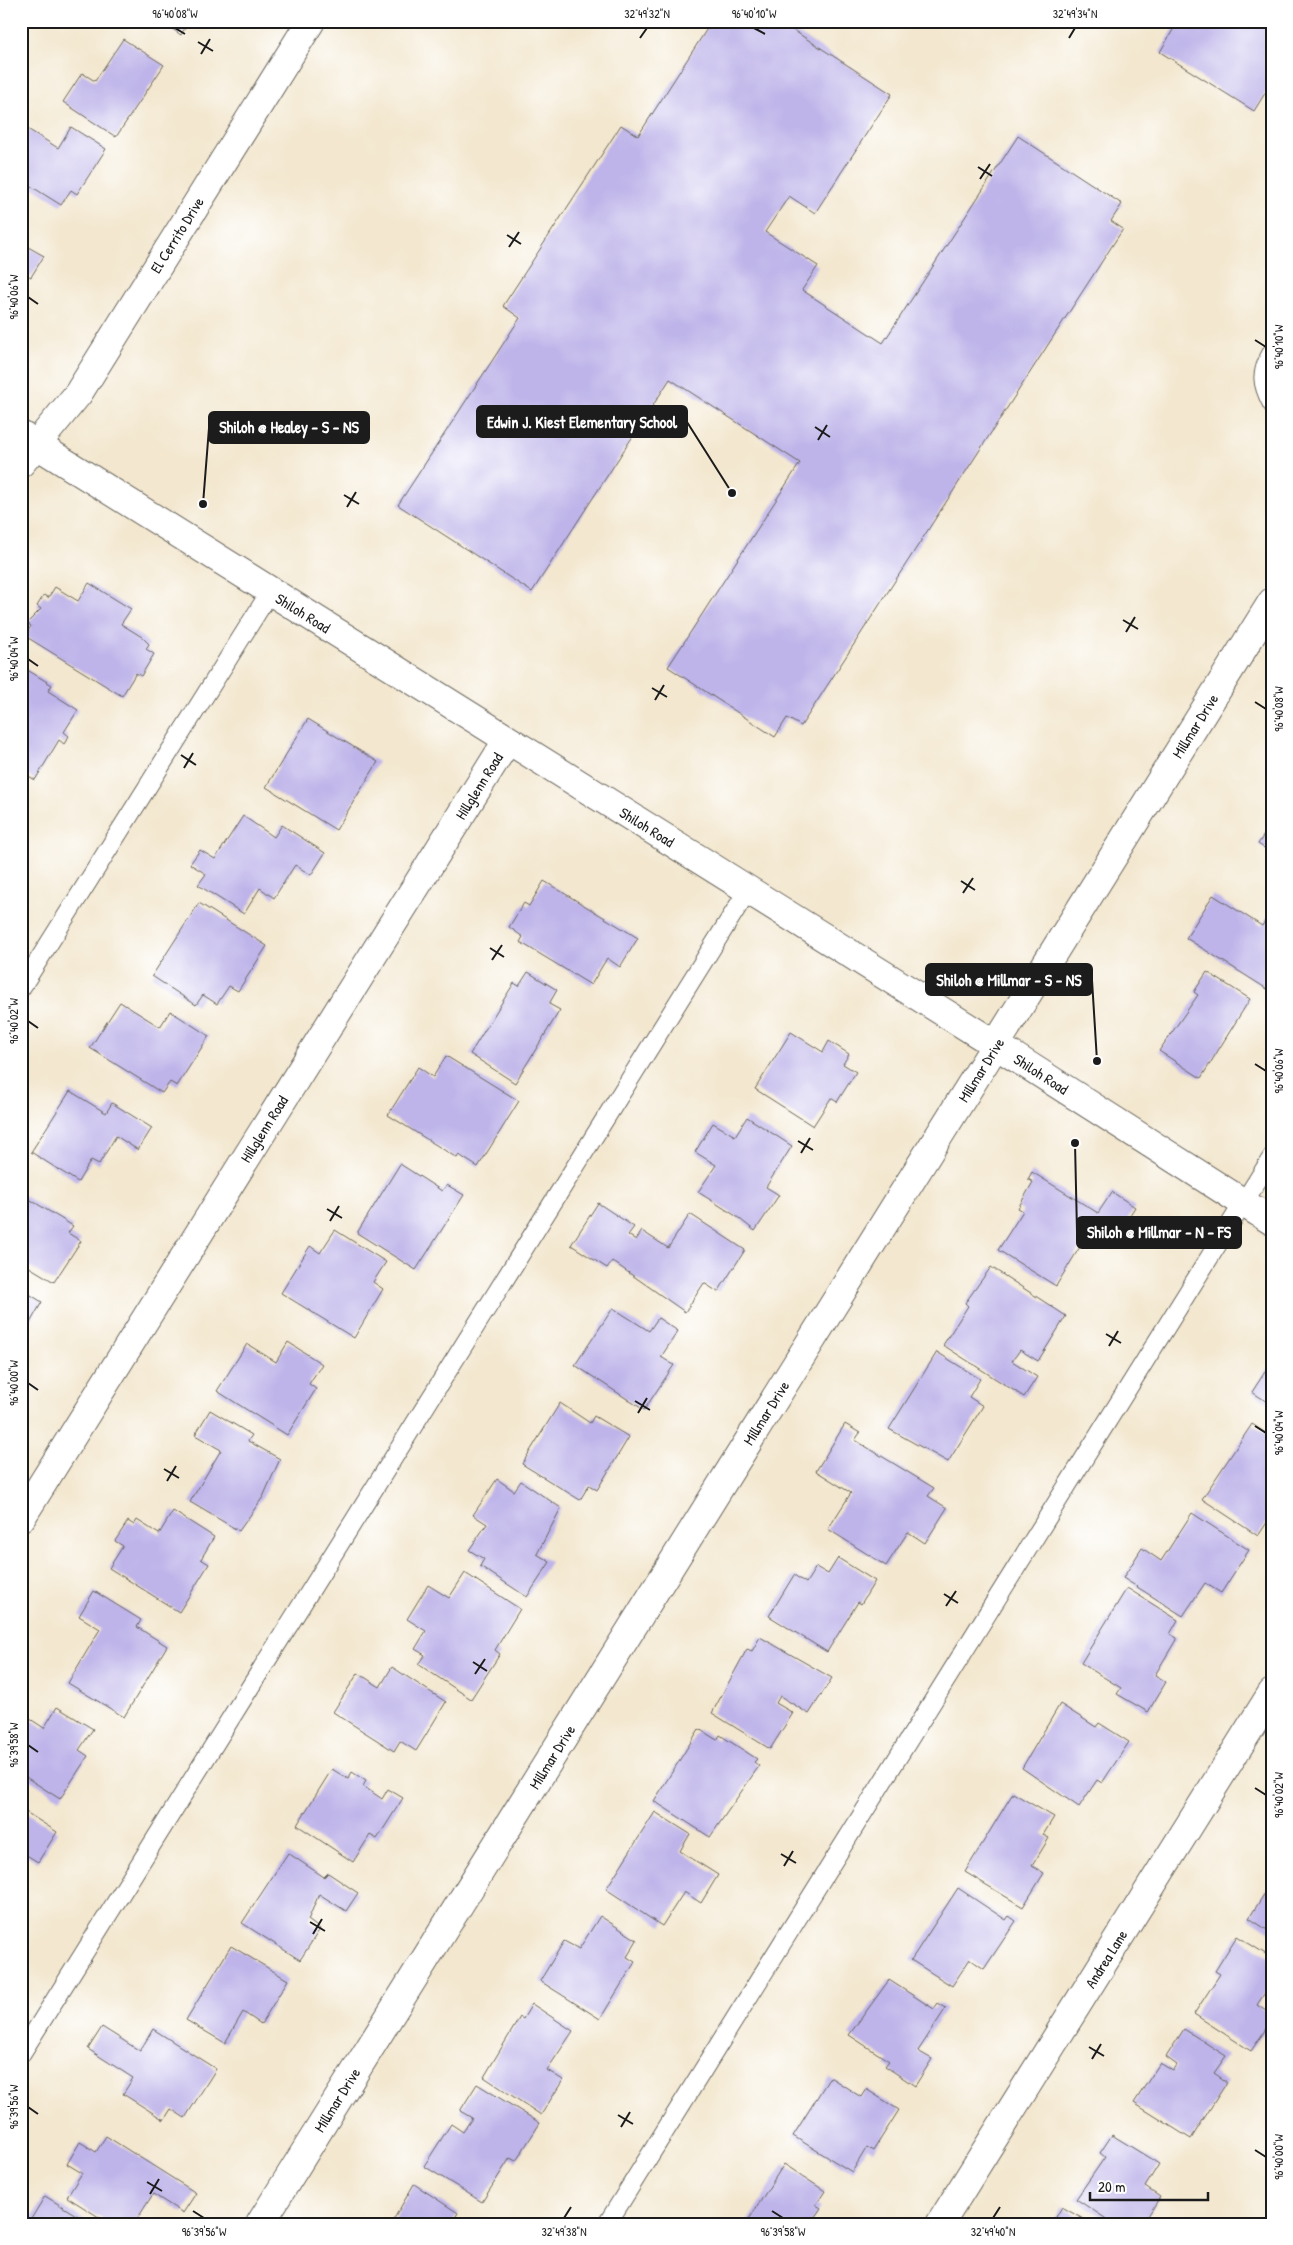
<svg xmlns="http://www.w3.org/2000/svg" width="1293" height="2245" viewBox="0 0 1293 2245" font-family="'Patrick Hand',sans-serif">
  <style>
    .building { fill: #beb4e9 }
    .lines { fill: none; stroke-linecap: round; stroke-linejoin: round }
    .service-casing { stroke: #67635b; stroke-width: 20 }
    .minor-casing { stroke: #67635b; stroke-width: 30 }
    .tertiary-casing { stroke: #67635b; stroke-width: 30 }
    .service { stroke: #fff; stroke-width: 18 }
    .minor { stroke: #fff; stroke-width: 28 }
    .tertiary { stroke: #fff; stroke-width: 28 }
    .ticks { fill: none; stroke: #1c1c1c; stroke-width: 2 }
    .labels { text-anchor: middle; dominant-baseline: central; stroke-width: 4; stroke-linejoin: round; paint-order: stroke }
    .street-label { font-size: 15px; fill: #1c1c1c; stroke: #fff }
    .leader { fill: none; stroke: #1c1c1c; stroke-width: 2 }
    .callout-dot { fill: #1c1c1c; stroke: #fff; stroke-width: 2 }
    .callout { fill: #1c1c1c; stroke: #1c1c1c; stroke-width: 2 }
    .callout-label { font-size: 16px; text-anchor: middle; font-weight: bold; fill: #fff }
    .neatline { fill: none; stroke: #1c1c1c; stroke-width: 2 }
    .ticks-label { font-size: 12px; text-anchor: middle; fill: #1c1c1c }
  </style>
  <rect width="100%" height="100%" fill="#fff"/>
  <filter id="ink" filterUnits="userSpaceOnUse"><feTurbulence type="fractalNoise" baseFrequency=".02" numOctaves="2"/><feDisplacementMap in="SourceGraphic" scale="10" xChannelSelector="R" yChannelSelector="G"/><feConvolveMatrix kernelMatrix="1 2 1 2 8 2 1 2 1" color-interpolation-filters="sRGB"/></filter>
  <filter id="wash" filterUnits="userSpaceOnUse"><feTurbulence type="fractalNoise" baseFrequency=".0096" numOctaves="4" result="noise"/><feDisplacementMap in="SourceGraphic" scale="20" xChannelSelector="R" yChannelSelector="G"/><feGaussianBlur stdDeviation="1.12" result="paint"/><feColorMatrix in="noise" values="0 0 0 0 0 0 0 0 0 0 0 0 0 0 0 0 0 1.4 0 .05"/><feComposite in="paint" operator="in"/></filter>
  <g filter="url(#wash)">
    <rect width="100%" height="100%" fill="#f3e7cf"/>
    <g id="blocks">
      <path class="building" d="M 161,21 L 189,21 L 181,35 Z
        M 712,21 L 779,21 L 892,94 L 815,213 L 789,196 L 765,232 L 818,266 L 802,290 L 883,343 L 1018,136 L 1122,204 L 1111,221 L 1123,229 L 801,726 L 787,718 L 775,737 L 668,667 L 800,463 L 670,379 L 532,592 L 398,505 L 520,318 L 503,306 L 621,125 L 638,136 Z
        M 1174,21 L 1272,21 L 1272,82 L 1254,111 L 1160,52 L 1177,23 Z
        M 123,39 L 164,65 L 116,137 L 63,102 L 82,73 L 95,81 Z
        M 21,125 L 58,148 L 71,127 L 106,149 L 77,194 L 71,190 L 61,205 L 21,180 Z
        M 21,243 L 44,256 L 31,277 L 21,272 Z
        M 89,583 L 131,609 L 121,624 L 142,637 L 149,644 L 146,649 L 154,654 L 141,676 L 136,673 L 122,696 L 25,636 L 31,626 L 27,623 L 41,609 L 37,606 L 44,595 L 48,598 L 55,587 L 78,601 Z
        M 21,666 L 52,685 L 48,691 L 78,710 L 64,732 L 69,736 L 64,744 L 59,740 L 35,780 L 21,771 L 21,706 L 25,700 L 21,698 Z
        M 308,719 L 378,762 L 336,830 L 266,787 Z
        M 243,816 L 274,837 L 282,825 L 325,853 L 311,875 L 295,865 L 274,898 L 260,888 L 244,914 L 198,885 L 206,874 L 190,864 L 200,850 L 215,859 Z
        M 1272,823 L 1272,853 L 1258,844 Z
        M 544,881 L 638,938 L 620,967 L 607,958 L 591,985 L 520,942 L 523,937 L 509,927 L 524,903 L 529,906 Z
        M 1213,895 L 1262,926 L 1272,910 L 1272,992 L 1186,938 Z
        M 199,903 L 267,946 L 238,991 L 229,986 L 217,1004 L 203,995 L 196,1005 L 152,976 Z
        M 528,972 L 557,990 L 549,1004 L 560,1010 L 515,1083 L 470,1054 L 514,983 L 519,986 Z
        M 1207,972 L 1250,999 L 1201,1078 L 1159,1051 L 1198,995 L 1194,992 Z
        M 120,1002 L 160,1027 L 170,1011 L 209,1036 L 177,1086 L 170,1082 L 162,1093 L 90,1048 Z
        M 791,1032 L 823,1052 L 829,1041 L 849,1054 L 843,1064 L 856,1072 L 837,1102 L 831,1098 L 813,1126 L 755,1089 Z
        M 446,1056 L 519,1101 L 478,1167 L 459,1155 L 457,1158 L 388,1115 L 418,1067 L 433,1077 Z
        M 70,1091 L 106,1113 L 112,1103 L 152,1128 L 138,1150 L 116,1136 L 99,1164 L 91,1160 L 78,1182 L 31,1152 Z
        M 747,1117 L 792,1146 L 766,1187 L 779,1195 L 755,1231 L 736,1216 L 698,1192 L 716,1165 L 695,1152 L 713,1123 L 735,1136 Z
        M 400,1164 L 442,1191 L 447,1185 L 464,1195 L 416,1270 L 357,1233 Z
        M 1032,1172 L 1098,1213 L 1112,1192 L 1135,1207 L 1111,1245 L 1089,1232 L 1056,1286 L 998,1250 L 1023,1211 L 1018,1208 L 1033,1182 L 1028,1179 Z
        M 21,1194 L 73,1226 L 68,1233 L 81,1241 L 54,1282 L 21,1262 Z
        M 598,1203 L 634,1227 L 628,1235 L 636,1240 L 642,1231 L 668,1248 L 690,1214 L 745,1250 L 718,1292 L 704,1283 L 685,1312 L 612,1261 L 607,1268 L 571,1245 Z
        M 335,1230 L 386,1262 L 373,1282 L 383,1289 L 354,1338 L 281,1293 L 310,1246 L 320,1253 Z
        M 991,1267 L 1066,1316 L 1038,1361 L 1020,1350 L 1012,1361 L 1037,1377 L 1024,1397 L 943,1345 L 968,1306 L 965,1303 Z
        M 21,1289 L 42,1302 L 27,1328 L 21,1325 Z
        M 613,1308 L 649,1331 L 658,1318 L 678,1331 L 661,1357 L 674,1365 L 644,1410 L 575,1365 Z
        M 288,1342 L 322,1364 L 309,1384 L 316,1389 L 287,1435 L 217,1391 L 247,1344 L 276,1362 Z
        M 937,1352 L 980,1379 L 969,1397 L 983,1406 L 948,1462 L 889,1429 Z
        M 1272,1361 L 1272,1405 L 1252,1392 Z
        M 560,1403 L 590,1423 L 594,1416 L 629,1437 L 597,1490 L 589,1485 L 580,1500 L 522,1464 Z
        M 210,1410 L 252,1435 L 248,1441 L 280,1459 L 263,1497 L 239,1531 L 190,1502 L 221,1450 L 195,1435 Z
        M 845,1424 L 860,1433 L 855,1440 L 934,1488 L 928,1496 L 947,1508 L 925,1543 L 908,1532 L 886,1566 L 828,1529 L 851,1493 L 816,1471 Z
        M 1252,1424 L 1272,1437 L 1272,1515 L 1258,1536 L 1202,1499 Z
        M 497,1479 L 514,1491 L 521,1481 L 561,1508 L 537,1554 L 550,1562 L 527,1597 L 480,1566 L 484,1559 L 469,1550 L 487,1524 L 473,1515 Z
        M 173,1511 L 214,1537 L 201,1559 L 209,1564 L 179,1612 L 109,1568 L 123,1546 L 115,1541 L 128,1521 L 134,1525 L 137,1520 L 159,1534 Z
        M 1192,1513 L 1249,1550 L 1221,1593 L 1205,1583 L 1183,1616 L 1123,1578 L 1142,1548 L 1161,1561 Z
        M 838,1558 L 875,1581 L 861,1604 L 858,1602 L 827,1652 L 769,1616 L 794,1575 L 806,1583 L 816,1567 L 828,1574 Z
        M 465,1573 L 520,1609 L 495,1650 L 500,1654 L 471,1699 L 418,1664 L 425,1655 L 415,1649 L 426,1631 L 407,1619 L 428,1585 L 449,1598 Z
        M 1127,1588 L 1178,1620 L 1170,1634 L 1177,1638 L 1155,1675 L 1166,1682 L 1148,1712 L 1117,1694 L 1121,1688 L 1081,1663 Z
        M 94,1591 L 141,1620 L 137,1627 L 167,1646 L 124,1717 L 68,1683 L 100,1629 L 79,1616 Z
        M 760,1637 L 832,1678 L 809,1714 L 780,1696 L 776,1703 L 793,1713 L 770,1749 L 712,1713 L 747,1649 L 752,1651 Z
        M 392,1667 L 446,1702 L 416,1751 L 400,1741 L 394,1751 L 333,1712 L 358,1673 L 380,1687 Z
        M 1060,1704 L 1096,1727 L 1099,1723 L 1129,1742 L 1102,1783 L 1097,1780 L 1079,1807 L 1022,1768 Z
        M 57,1707 L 93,1729 L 79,1750 L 88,1756 L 60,1799 L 21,1774 L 21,1713 L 44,1728 Z
        M 699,1729 L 717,1740 L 720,1735 L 757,1759 L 754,1762 L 759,1766 L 710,1837 L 654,1801 Z
        M 332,1769 L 348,1779 L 352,1772 L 366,1781 L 363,1786 L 382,1799 L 388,1789 L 403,1798 L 377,1839 L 370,1835 L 353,1862 L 297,1825 Z
        M 1013,1793 L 1054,1817 L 1043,1835 L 1049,1838 L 1032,1866 L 1044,1873 L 1023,1907 L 965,1872 Z
        M 21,1809 L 57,1832 L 38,1862 L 23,1853 L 21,1856 Z
        M 655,1812 L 690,1834 L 680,1851 L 718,1875 L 701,1903 L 684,1892 L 662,1926 L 606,1889 Z
        M 288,1853 L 324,1877 L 328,1873 L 358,1893 L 346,1911 L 319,1894 L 308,1920 L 320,1929 L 300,1960 L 242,1923 Z
        M 1272,1882 L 1272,1933 L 1249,1918 Z
        M 958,1888 L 1006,1920 L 1009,1916 L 1016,1921 L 984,1969 L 970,1959 L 952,1986 L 911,1960 Z
        M 600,1916 L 637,1940 L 627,1957 L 635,1962 L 600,2019 L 540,1981 L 564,1941 L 579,1949 Z
        M 1237,1936 L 1272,1958 L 1272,1982 L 1257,2005 L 1272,2015 L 1272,2020 L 1251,2051 L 1194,2014 L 1220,1974 L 1215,1971 Z
        M 231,1946 L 288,1980 L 261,2024 L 243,2012 L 225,2043 L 186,2020 Z
        M 889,1980 L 934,2009 L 938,2003 L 946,2008 L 918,2051 L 932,2059 L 915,2086 L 885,2066 L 889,2061 L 849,2035 Z
        M 532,2004 L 573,2031 L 547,2070 L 563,2080 L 541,2115 L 484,2077 L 520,2017 L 523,2019 Z
        M 102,2027 L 140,2051 L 153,2029 L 216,2069 L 185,2118 L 171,2109 L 164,2120 L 123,2094 L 133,2078 L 88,2049 Z
        M 1184,2029 L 1226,2056 L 1214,2073 L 1227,2082 L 1191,2139 L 1134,2103 L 1160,2063 L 1173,2071 L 1177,2065 L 1166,2057 Z
        M 830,2077 L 861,2097 L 866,2089 L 899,2110 L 873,2151 L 867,2147 L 852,2172 L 793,2136 Z
        M 477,2084 L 540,2123 L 516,2161 L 510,2158 L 482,2202 L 424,2166 L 451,2124 L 463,2132 L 472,2118 L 460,2111 Z
        M 1112,2135 L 1159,2164 L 1145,2187 L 1160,2197 L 1143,2224 L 1114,2224 L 1076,2199 L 1105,2157 L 1100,2153 Z
        M 106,2136 L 196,2193 L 183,2213 L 153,2194 L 134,2224 L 110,2224 L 67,2197 L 82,2173 L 67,2164 L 80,2142 L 96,2152 Z
        M 784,2164 L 825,2191 L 816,2205 L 821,2208 L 810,2224 L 746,2224 Z
        M 414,2184 L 458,2213 L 451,2224 L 391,2224 Z
        M 45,2196 L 91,2224 L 28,2224 Z
        M 1062,2207 L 1092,2224 L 1052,2224 Z"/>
    </g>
  </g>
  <g filter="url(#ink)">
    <use href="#blocks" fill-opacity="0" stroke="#67635b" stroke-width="1"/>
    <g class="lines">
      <defs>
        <path id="service" d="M 1272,352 C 1260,373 1261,383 1272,404
          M 21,988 L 270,592
          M 21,2054 L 748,890
          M 607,2224 L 1272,1157"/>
        <path id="minor" d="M 21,463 L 78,394 L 311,21
          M 21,1518 L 507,741
          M 940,2224 L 1272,1693"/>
        <path id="tertiary" d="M 21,435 L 996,1045 L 1272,1221
          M 260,2224 L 1272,602"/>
      </defs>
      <use href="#service" class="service-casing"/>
      <use href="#minor" class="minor-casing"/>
      <use href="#tertiary" class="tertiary-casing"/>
      <use href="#service" class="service"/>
      <use href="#minor" class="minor"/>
      <use href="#tertiary" class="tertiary"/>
    </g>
  </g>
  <path class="ticks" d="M 175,28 L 185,34M 754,28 L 765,34M 640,38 L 647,28M 1069,38 L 1075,28M 198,42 L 213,51M 201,54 L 210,39M 978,167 L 992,176M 980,179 L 990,164M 507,235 L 521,244M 509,247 L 519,232M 28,297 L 38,304M 1255,340 L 1266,347M 815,427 L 830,437M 818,440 L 827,425M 344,495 L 359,504M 347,507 L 356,492M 1123,620 L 1138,629M 1126,632 L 1135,617M 28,659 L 38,666M 652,688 L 667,697M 655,700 L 664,685M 1255,702 L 1266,709M 181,755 L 196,765M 184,768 L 193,753M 961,881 L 975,890M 963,893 L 973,878M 490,948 L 504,957M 492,960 L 502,945M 28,1021 L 38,1028M 1255,1064 L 1266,1071M 798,1141 L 813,1150M 801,1153 L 810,1138M 327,1209 L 342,1218M 330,1221 L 339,1206M 1106,1334 L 1121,1343M 1109,1346 L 1118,1331M 28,1383 L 38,1390M 635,1401 L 650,1410M 638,1413 L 647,1398M 1255,1426 L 1266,1433M 164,1469 L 179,1478M 167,1481 L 176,1466M 944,1594 L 958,1603M 946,1606 L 956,1591M 473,1662 L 487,1671M 475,1674 L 485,1659M 28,1745 L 38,1752M 1255,1788 L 1266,1795M 781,1854 L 796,1863M 784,1866 L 793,1851M 310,1922 L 325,1931M 313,1934 L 322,1919M 1089,2047 L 1104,2056M 1092,2059 L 1101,2044M 28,2107 L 38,2114M 618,2115 L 633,2124M 621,2127 L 630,2112M 1255,2150 L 1266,2157M 147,2182 L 162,2191M 150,2194 L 159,2179M 193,2211 L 204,2218M 772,2211 L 783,2218M 564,2218 L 571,2207M 993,2218 L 1000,2207"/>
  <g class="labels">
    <g class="street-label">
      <text transform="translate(177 235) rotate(-58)">El Cerrito Drive</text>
      <text transform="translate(303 613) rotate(32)">Shiloh Road</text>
      <text transform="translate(1195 726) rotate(-58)">Millmar Drive</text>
      <text transform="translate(479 786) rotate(-58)">Hillglenn Road</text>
      <text transform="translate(647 827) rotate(32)">Shiloh Road</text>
      <text transform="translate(981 1070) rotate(-58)">Millmar Drive</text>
      <text transform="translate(1041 1074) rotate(33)">Shiloh Road</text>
      <text transform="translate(264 1129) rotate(-58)">Hillglenn Road</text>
      <text transform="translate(766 1413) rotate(-58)">Millmar Drive</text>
      <text transform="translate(552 1757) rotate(-58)">Millmar Drive</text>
      <text transform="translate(1106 1959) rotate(-58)">Andrea Lane</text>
      <text transform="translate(337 2100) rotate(-58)">Millmar Drive</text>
    </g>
  </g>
  <path class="leader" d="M732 493L687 422M203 504L209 428M1097 1061L1092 980M1075 1143L1077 1232"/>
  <g class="callout-dot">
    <circle cx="732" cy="493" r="5"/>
    <circle cx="203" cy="504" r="5"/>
    <circle cx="1097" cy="1061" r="5"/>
    <circle cx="1075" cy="1143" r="5"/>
  </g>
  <g class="callout">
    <rect x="477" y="406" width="210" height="31" rx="5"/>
    <rect x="209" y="412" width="160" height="31" rx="5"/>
    <rect x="926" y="964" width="166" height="31" rx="5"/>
    <rect x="1077" y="1217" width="164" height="31" rx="5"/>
  </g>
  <g class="callout-label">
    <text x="582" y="428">Edwin J. Kiest Elementary School</text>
    <text x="289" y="433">Shiloh @ Healey - S - NS</text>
    <text x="1009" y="986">Shiloh @ Millmar - S - NS</text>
    <text x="1159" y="1238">Shiloh @ Millmar - N - FS</text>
  </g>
  <rect width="1293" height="2245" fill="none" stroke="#fff" stroke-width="55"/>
  <path d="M1090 2192v8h118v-8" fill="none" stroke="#1c1c1c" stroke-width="2.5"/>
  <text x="1098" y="2192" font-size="15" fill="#1c1c1c" stroke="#ffffff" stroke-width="4" paint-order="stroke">20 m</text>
  <rect x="28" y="28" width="1238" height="2190" class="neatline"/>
  <g class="ticks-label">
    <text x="175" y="18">96°40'08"W</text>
    <text x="647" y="18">32°49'32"N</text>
    <text x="754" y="18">96°40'10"W</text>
    <text x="1075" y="18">32°49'34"N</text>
    <text transform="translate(14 297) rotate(-90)" y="4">96°40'06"W</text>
    <text transform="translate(1279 347) rotate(-90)" y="4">96°40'10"W</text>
    <text transform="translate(14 659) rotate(-90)" y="4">96°40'04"W</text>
    <text transform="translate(1279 709) rotate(-90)" y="4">96°40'08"W</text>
    <text transform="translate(14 1021) rotate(-90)" y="4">96°40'02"W</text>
    <text transform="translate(1279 1071) rotate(-90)" y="4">96°40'06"W</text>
    <text transform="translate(14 1383) rotate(-90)" y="4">96°40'00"W</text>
    <text transform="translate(1279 1433) rotate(-90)" y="4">96°40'04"W</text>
    <text transform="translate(14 1745) rotate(-90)" y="4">96°39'58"W</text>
    <text transform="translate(1279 1795) rotate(-90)" y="4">96°40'02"W</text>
    <text transform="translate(14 2107) rotate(-90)" y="4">96°39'56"W</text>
    <text transform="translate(1279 2157) rotate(-90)" y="4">96°40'00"W</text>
    <text x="204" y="2236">96°39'56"W</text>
    <text x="564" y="2236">32°49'38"N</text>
    <text x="783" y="2236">96°39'58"W</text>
    <text x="993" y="2236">32°49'40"N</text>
  </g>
</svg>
